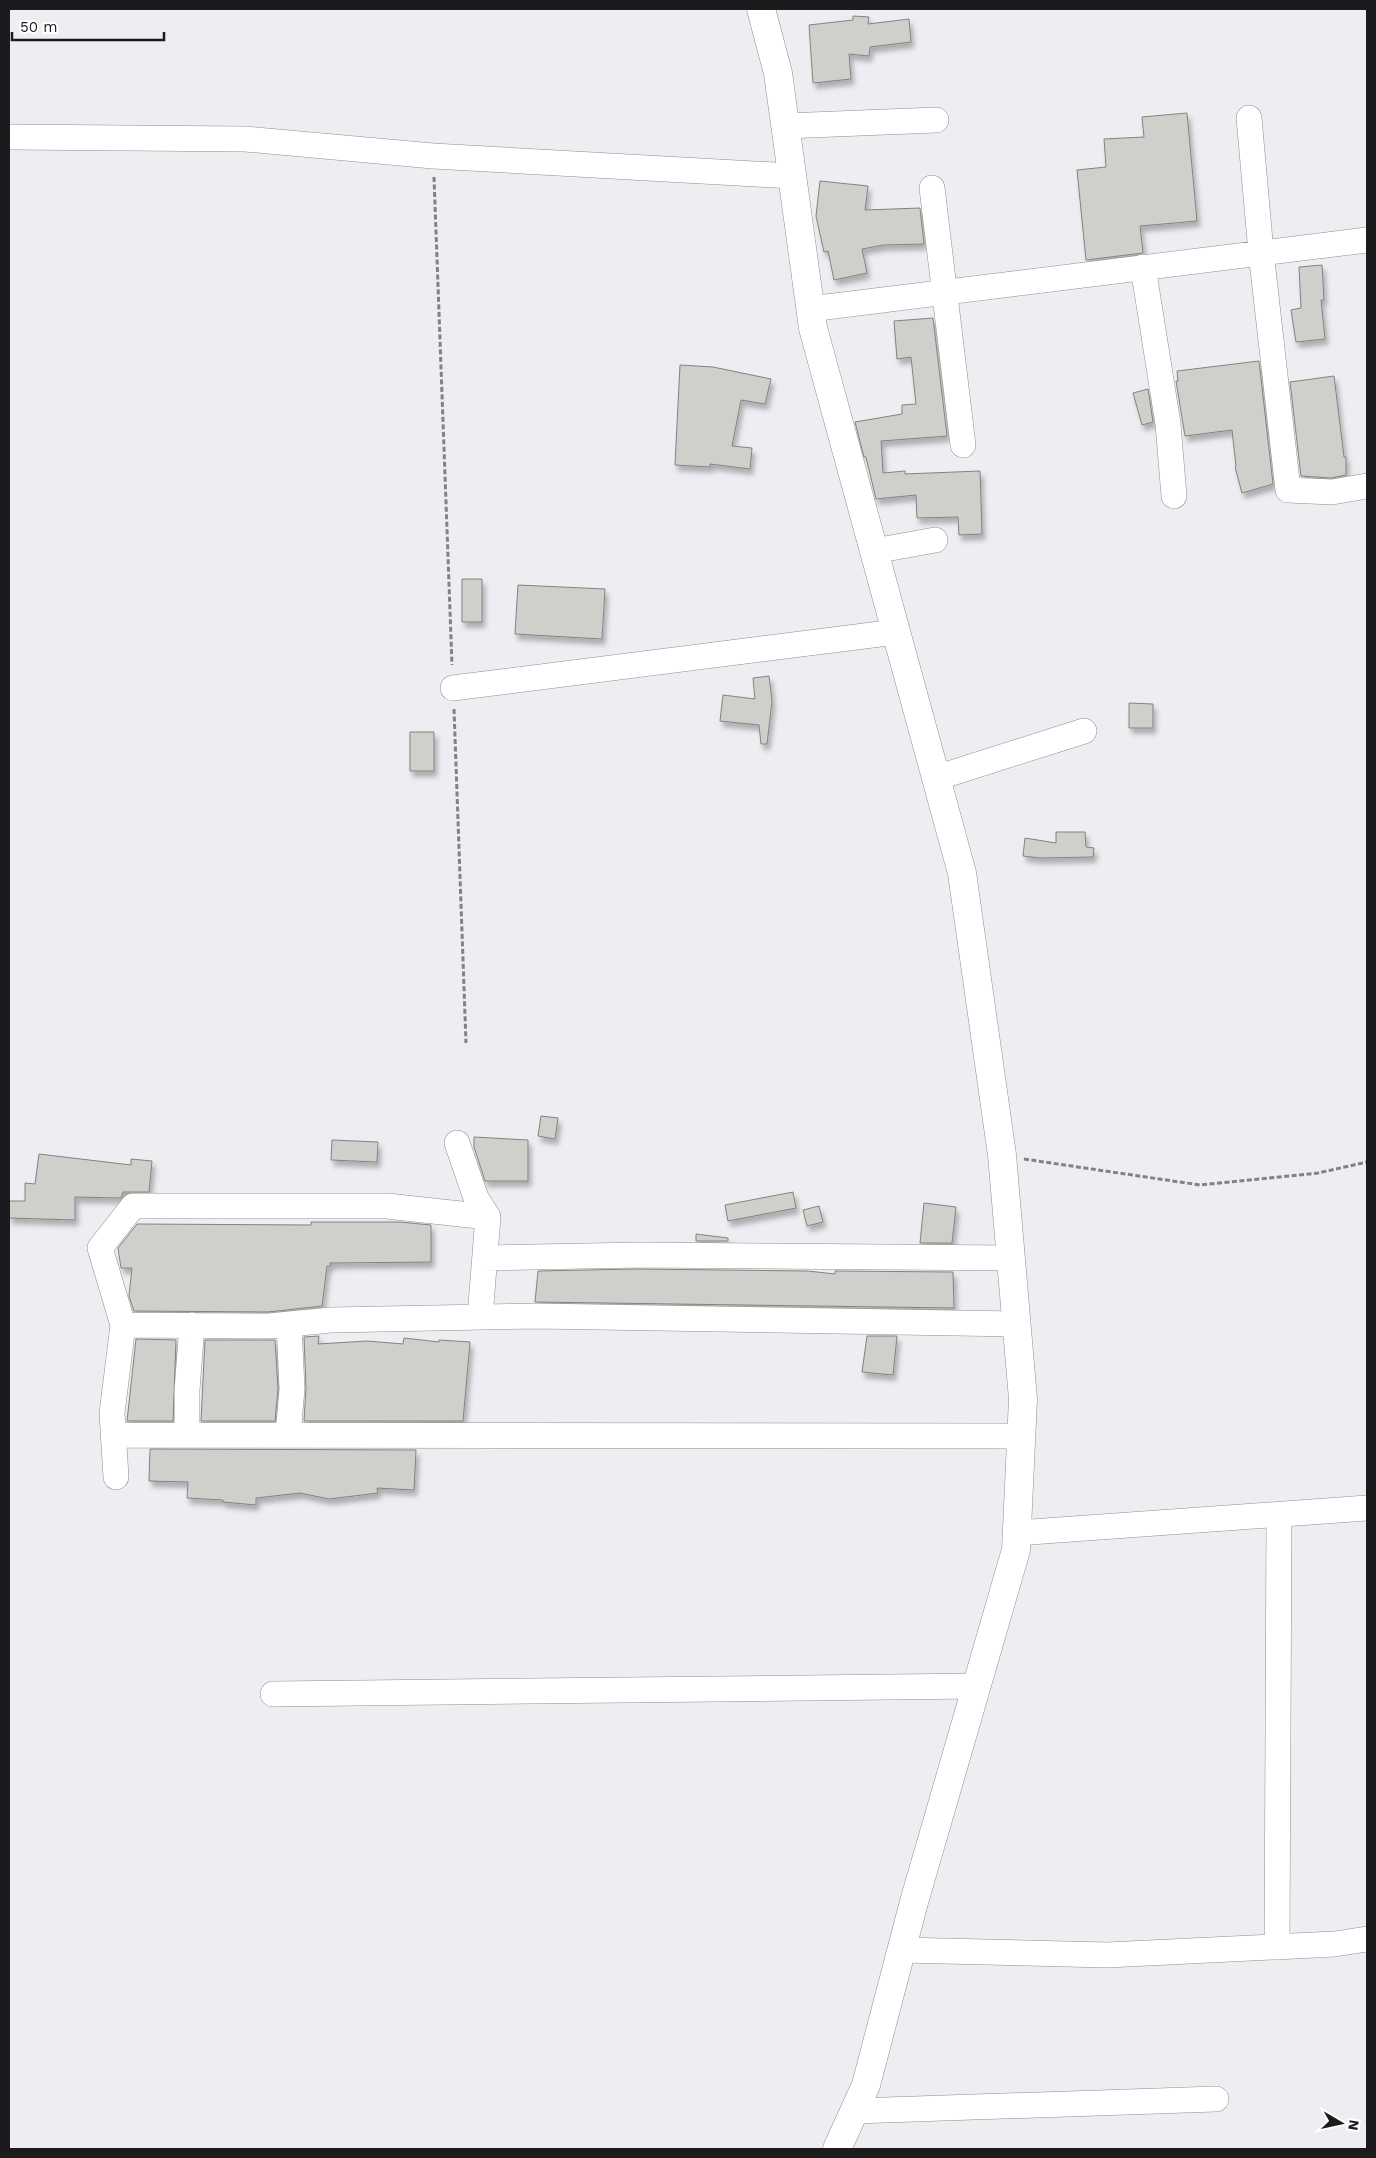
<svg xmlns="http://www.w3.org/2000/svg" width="1376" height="2158" viewBox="0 0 1376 2158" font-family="'Work Sans',sans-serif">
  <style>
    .building { fill: #d1cfcb; stroke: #84827f; filter: url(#shadow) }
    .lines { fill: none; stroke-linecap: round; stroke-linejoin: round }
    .minor-casing { stroke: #8e8f92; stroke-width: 26 }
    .primary-casing { stroke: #8e8f92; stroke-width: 29 }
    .path { stroke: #818284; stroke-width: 3; stroke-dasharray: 5 2.5; stroke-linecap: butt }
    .minor { stroke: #fff; stroke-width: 25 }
    .primary { stroke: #fff; stroke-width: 28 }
  </style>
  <defs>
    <filter id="shadow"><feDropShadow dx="3" dy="5.5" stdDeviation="2.5" flood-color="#0004"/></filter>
  </defs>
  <rect width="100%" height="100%" fill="#edeef2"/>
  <path class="building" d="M 853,16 L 869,17 L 868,24 L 909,19 L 911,42 L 870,47 L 869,56 L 849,54 L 851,79 L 813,83 L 809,25 L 853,20 Z
    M 1187,113 L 1197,221 L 1140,226 L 1143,253 L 1086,260 L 1077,170 L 1106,167 L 1104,139 L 1144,137 L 1142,117 Z
    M 820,181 L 868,186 L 865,210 L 920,208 L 924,244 L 883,245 L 862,249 L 867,273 L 834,280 L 828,251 L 824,252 L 816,216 Z
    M 1322,265 L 1324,300 L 1321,300 L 1325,339 L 1296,342 L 1291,310 L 1301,308 L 1299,267 Z
    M 933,318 L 947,436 L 881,441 L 883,473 L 905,471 L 905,474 L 980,471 L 982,534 L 959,535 L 958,517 L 917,518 L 916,495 L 876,499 L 866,457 L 864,457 L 855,422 L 902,414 L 902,405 L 916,404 L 911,357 L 897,359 L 894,321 Z
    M 1259,361 L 1273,484 L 1242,493 L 1235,467 L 1236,466 L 1232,430 L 1185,436 L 1176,381 L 1178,381 L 1177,371 Z
    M 680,365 L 713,367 L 771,379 L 765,404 L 741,400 L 732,446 L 752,448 L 750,469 L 710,464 L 710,467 L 675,465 Z
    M 1334,376 L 1344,457 L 1346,457 L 1346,475 L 1331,478 L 1301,476 L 1290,382 Z
    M 1148,389 L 1153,422 L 1142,425 L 1133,393 Z
    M 462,579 L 482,579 L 482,622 L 462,622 Z
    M 518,585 L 605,589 L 602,639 L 515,634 Z
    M 769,676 L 772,701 L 767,744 L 761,744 L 759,725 L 720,721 L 723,695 L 755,699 L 753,678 Z
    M 1129,703 L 1153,704 L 1153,728 L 1129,728 Z
    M 410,732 L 434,732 L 434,771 L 410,771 Z
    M 1056,832 L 1085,832 L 1086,847 L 1094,848 L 1093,857 L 1040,858 L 1023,856 L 1025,838 L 1056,843 Z
    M 541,1116 L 558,1118 L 555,1139 L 538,1136 Z
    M 474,1137 L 528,1140 L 528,1181 L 485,1181 L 474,1147 Z
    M 332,1140 L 378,1142 L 377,1162 L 331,1160 Z
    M 39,1154 L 131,1165 L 131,1159 L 152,1161 L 149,1192 L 123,1192 L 121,1198 L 75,1197 L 75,1220 L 9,1218 L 9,1201 L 25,1201 L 25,1183 L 35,1184 Z
    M 793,1192 L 796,1208 L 728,1221 L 725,1205 Z
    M 924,1203 L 956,1207 L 952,1243 L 920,1243 Z
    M 819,1206 L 823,1222 L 807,1226 L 803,1210 Z
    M 311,1222 L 400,1222 L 431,1225 L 431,1262 L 330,1263 L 331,1266 L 327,1266 L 322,1306 L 268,1312 L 134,1311 L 129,1296 L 132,1268 L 121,1268 L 118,1248 L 137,1224 L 311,1225 Z
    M 696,1234 L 728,1238 L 728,1241 L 696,1241 Z
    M 636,1269 L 808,1271 L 835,1274 L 835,1271 L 953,1272 L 954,1308 L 535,1302 L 538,1271 Z
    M 319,1336 L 318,1344 L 367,1341 L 403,1344 L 404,1338 L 439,1342 L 439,1340 L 470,1342 L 463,1421 L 304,1421 L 306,1388 L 304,1337 Z
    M 867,1336 L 897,1336 L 893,1375 L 862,1372 Z
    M 136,1339 L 176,1340 L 173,1421 L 127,1421 Z
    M 205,1340 L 275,1340 L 278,1389 L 275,1421 L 201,1421 Z
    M 150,1449 L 416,1450 L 414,1490 L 377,1488 L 378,1493 L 329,1499 L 300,1493 L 256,1498 L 256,1505 L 223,1502 L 223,1500 L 187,1498 L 188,1482 L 149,1481 Z"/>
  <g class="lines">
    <defs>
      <path id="minor" d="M 1249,118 L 1261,252 L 1288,490 L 1332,492 L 1367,486
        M 785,126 L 936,120
        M 9,137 L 245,139 L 433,156 L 792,176
        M 932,188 L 963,445
        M 1143,267 L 1168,424 L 1174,496
        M 810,309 L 1367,240
        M 874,551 L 935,540
        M 453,688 L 896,632
        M 936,778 L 1084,731
        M 457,1143 L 476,1198 L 488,1217 L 480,1317
        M 485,1258 L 639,1255 L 1011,1258
        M 123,1325 L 269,1326 L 331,1320 L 537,1316 L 1016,1324
        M 115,1435 L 1021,1436
        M 187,1435 L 187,1390 L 192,1325
        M 288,1435 L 292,1389 L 289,1324
        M 116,1477 L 112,1413 L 123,1325 L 100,1248 L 133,1206 L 387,1206 L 488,1217
        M 1016,1533 L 1367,1508
        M 273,1694 L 976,1686
        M 1277,1947 L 1279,1515
        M 901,1950 L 1107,1955 L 1335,1944 L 1367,1939
        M 855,2111 L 1216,2099"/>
      <path id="primary" d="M 761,9 L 778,73 L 813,328 L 962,873 L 1002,1155 L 1023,1399 L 1016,1550 L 914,1902 L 866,2085 L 837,2149"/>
    </defs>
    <use href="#minor" class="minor-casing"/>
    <use href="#primary" class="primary-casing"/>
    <path class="path" d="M 434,177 L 452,665
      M 454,709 L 466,1043
      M 1024,1159 L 1200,1185 L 1318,1173 L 1367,1162"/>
    <use href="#minor" class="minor"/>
    <use href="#primary" class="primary"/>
  </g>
  <rect width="1376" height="2158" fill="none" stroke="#1b1b1d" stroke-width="20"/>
  <g transform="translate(1341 2123) rotate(99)" stroke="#ffffff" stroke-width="4" paint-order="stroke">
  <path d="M0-4L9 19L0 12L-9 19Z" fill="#1b1b1d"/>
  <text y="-8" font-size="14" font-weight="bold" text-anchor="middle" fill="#1b1b1d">N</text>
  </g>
  <path d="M12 32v8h152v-8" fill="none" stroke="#1b1b1d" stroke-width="2.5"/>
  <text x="20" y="32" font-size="15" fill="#1b1b1d" stroke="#ffffff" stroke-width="4" paint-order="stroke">50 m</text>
</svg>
